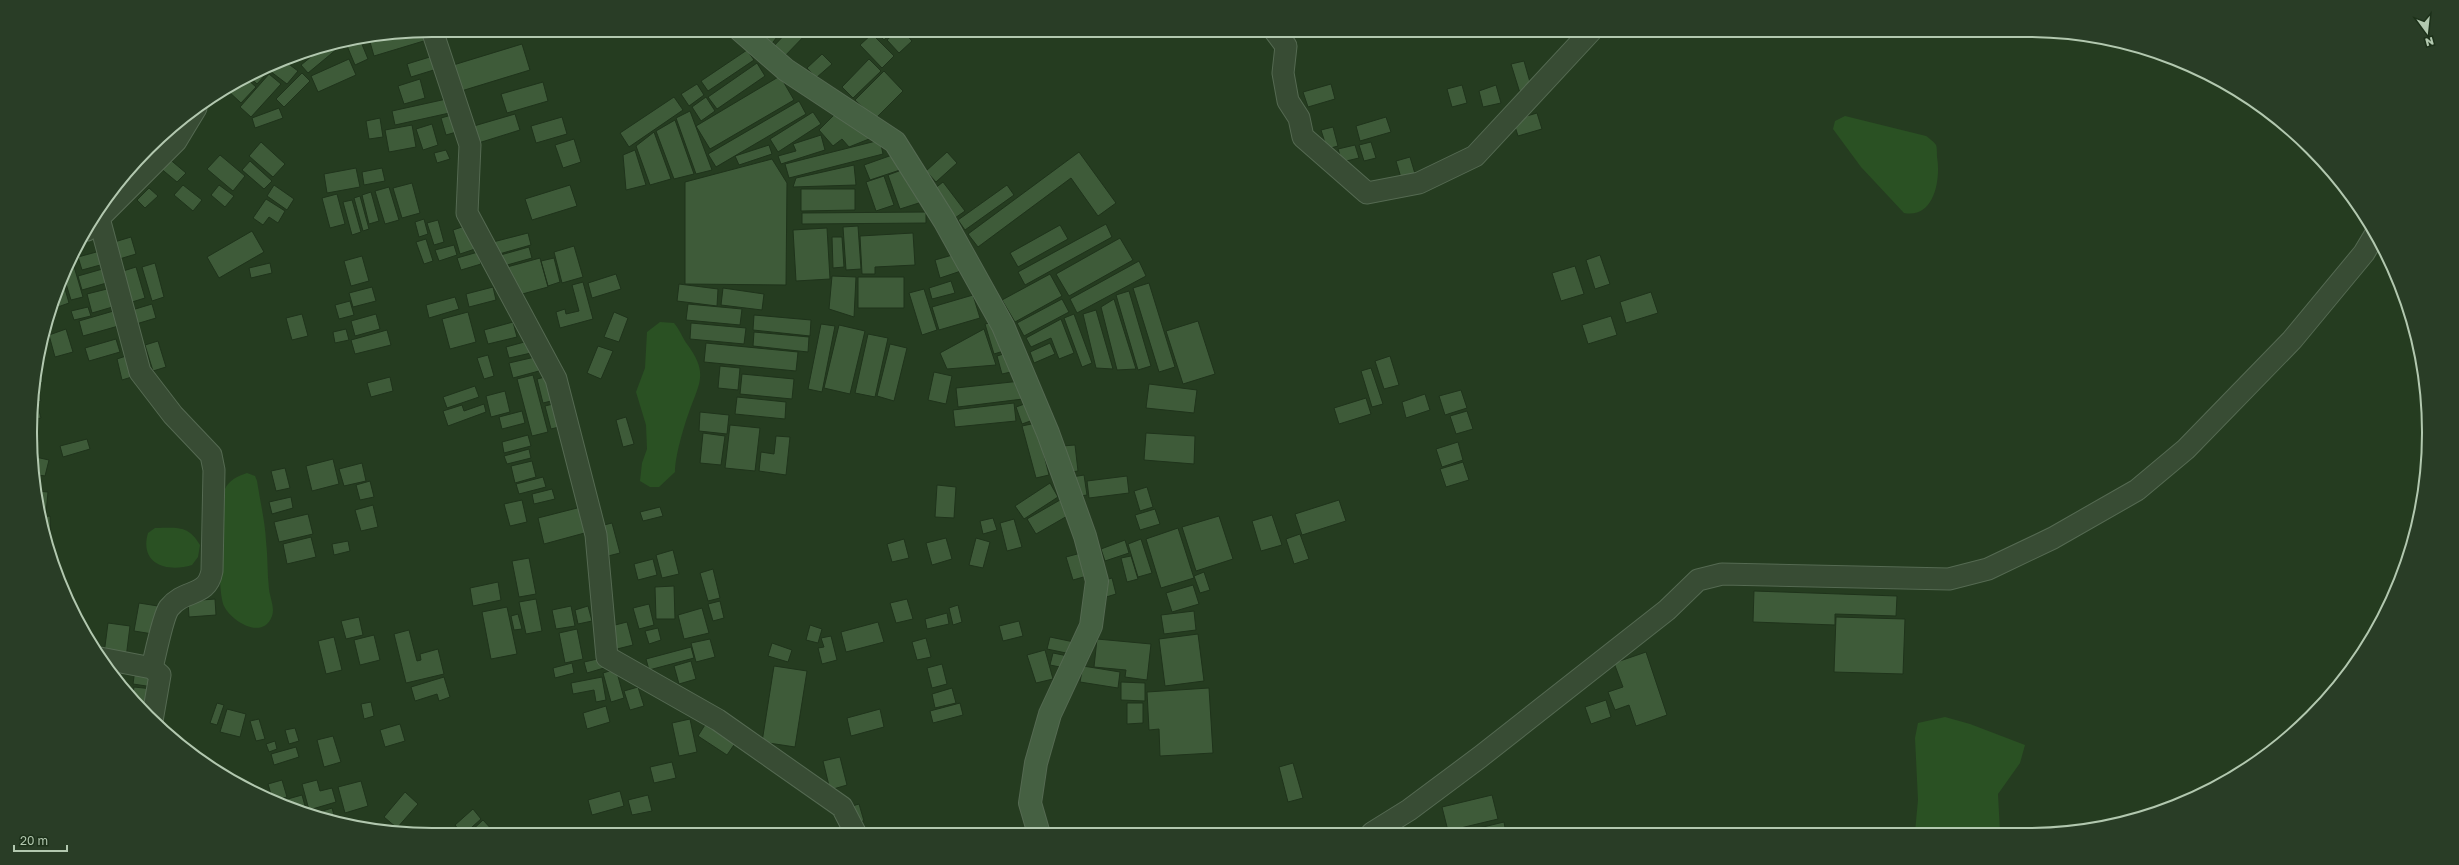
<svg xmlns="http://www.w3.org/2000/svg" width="2459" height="865" viewBox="0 0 2459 865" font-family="'Golos Text',sans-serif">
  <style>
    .water { fill: #2a5123 }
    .building { fill: #3e5b39; stroke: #1f331b }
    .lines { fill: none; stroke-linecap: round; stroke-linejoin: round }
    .street-casing { stroke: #556a52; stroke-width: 23 }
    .secondary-casing { stroke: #556a52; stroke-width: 24 }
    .street { stroke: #384c34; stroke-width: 21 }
    .secondary { stroke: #456042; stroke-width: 22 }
    .rim { fill: none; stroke: #b2c8af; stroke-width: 2 }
  </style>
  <rect width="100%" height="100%" fill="#253c20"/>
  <path class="water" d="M 1845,116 L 1926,136 C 1929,138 1934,142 1936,145 C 1937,147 1937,154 1937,157 C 1941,180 1934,219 1904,213 L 1861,167 L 1833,129 L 1835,121 Z
    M 660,322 L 674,323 C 680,330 682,337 687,344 C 710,375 698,384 688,415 C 683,429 675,457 675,472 L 659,487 L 650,487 L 640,481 L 642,463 L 647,449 L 646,425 L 636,392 L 645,368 L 647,332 Z
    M 247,473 L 255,476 L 257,481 C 260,501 265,521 266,541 C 268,557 267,573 269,589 C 270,598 275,608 272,616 C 263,641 231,621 224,606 C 217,592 218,503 225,489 C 229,480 238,476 247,473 Z
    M 155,528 C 178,528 188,525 200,545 L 198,557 L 192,565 C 167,573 139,564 148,533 Z
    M 1945,717 L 1970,724 L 2025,745 L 2020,763 L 1998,794 L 2000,832 L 1915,832 L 1918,800 L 1915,738 L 1918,723 Z"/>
  <path class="building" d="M 750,30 L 776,30 L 780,33 L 770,46 Z
    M 789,30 L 810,30 L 783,58 L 772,48 Z
    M 874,30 L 895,30 L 884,40 Z
    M 898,30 L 902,30 L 912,41 L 899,53 L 887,40 Z
    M 424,31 L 427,40 L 374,56 L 370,42 L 398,33 Z
    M 872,34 L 894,56 L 882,68 L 860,45 Z
    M 359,37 L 368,59 L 355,65 L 345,41 Z
    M 341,42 L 343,44 L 308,73 L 301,65 L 323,47 Z
    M 522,44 L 530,70 L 458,92 L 450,66 Z
    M 747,50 L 754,60 L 708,91 L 701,81 Z
    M 822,54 L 832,64 L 816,78 L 807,68 Z
    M 433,56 L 437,69 L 411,77 L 407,64 Z
    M 282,59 L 298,71 L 287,84 L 266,68 Z
    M 349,59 L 356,75 L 318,92 L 311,76 Z
    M 869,59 L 881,71 L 853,98 L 842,87 Z
    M 1524,61 L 1532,89 L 1520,93 L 1511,64 Z
    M 757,63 L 765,76 L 717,109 L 708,97 Z
    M 261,70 L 266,74 L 257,84 L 249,76 Z
    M 884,71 L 903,91 L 875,119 L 855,100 Z
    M 302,73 L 310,81 L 284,107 L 276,99 Z
    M 269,74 L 281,84 L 251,117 L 240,107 Z
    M 780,76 L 794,100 L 710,149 L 696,126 Z
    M 246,78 L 256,87 L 241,103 L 226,89 Z
    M 420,79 L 425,98 L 404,104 L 398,86 Z
    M 543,82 L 548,101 L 507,113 L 501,94 Z
    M 697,84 L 704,95 L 689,106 L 681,94 Z
    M 1331,84 L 1335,99 L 1308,107 L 1303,92 Z
    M 1462,85 L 1467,103 L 1452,107 L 1447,89 Z
    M 1496,85 L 1501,103 L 1483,107 L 1479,91 Z
    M 674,97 L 683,110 L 629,147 L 620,133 Z
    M 706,97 L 715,111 L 701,121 L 692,107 Z
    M 451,98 L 454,112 L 395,125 L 392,111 Z
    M 799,101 L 806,114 L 716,167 L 708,154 Z
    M 279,108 L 283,118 L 255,128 L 252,118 Z
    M 690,111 L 712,170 L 696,174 L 676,118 Z
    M 838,111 L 874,137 L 849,147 L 842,139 L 833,146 L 819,130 Z
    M 813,112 L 821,124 L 778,152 L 770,139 Z
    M 1537,113 L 1542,129 L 1518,136 L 1513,120 Z
    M 455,114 L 460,131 L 446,135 L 441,118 Z
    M 515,114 L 520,130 L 472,145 L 467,128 Z
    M 562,117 L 567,134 L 536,143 L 531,126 Z
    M 1386,117 L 1391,132 L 1360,141 L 1356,126 Z
    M 380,118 L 383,137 L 369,139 L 366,121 Z
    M 675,120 L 694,174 L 674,179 L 656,131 Z
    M 432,124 L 438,145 L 423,150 L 416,129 Z
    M 412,125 L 416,147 L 389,152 L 385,130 Z
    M 1333,127 L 1338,146 L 1327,149 L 1321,130 Z
    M 654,132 L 671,179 L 650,185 L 636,146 Z
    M 821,135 L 825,150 L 781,164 L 778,156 L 796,151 L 793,144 Z
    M 574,139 L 581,162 L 563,168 L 555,145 Z
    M 880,140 L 883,154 L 789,178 L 785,164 Z
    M 261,142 L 285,164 L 273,177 L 249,156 Z
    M 1371,142 L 1376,158 L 1364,161 L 1359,145 Z
    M 769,145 L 772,154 L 739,165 L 735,156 Z
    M 1355,145 L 1359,158 L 1342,162 L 1338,149 Z
    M 446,150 L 450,159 L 437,163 L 434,153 Z
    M 635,150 L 646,185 L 626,190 L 623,155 Z
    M 947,152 L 957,163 L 936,182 L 926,171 Z
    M 1079,152 L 1116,203 L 1098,216 L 1071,178 L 978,247 L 968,234 Z
    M 895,154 L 900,170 L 870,180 L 864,165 Z
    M 220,155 L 245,176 L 233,191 L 207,169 Z
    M 167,157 L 186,173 L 177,182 L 159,167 Z
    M 1410,157 L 1416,177 L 1402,181 L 1396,161 Z
    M 772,159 L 787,183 L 786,285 L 685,284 L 685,182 Z
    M 250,161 L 272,181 L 264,189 L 242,170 Z
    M 854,165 L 856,185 L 793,187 L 796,178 Z
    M 910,167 L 922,202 L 900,209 L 888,175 Z
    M 356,168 L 360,187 L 327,193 L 324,174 Z
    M 382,168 L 385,181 L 364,185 L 362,172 Z
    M 884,176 L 894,205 L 876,211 L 866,182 Z
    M 943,182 L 965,211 L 955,218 L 934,189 Z
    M 412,183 L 420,213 L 402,218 L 393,188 Z
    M 183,185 L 202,200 L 193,211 L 174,195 Z
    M 219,185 L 234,196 L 225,207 L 211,195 Z
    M 274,185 L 294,199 L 287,210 L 267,196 Z
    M 570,185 L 577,206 L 532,220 L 525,199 Z
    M 1007,185 L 1014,195 L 965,230 L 958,220 Z
    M 389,187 L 399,220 L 385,224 L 375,191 Z
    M 149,188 L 158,196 L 145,208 L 137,200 Z
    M 801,189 L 855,189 L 855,210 L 801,211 Z
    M 371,192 L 379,221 L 369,224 L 362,195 Z
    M 337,194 L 345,224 L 330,228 L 322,198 Z
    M 360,196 L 369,229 L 363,231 L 354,198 Z
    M 266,199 L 285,211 L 278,223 L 269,217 L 263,225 L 253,218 Z
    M 352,200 L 361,232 L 352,235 L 343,202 Z
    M 926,212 L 926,223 L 802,224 L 802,213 Z
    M 424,219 L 428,234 L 419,237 L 415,222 Z
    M 438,220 L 444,242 L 434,245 L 427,223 Z
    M 1106,224 L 1112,237 L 1025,285 L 1018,272 Z
    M 468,225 L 475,249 L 460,254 L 453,230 Z
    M 1060,225 L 1068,239 L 1018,267 L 1010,253 Z
    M 858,226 L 861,269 L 846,270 L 843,227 Z
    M 827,228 L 830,279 L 796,281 L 793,230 Z
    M 252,231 L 264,252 L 219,278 L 207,257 Z
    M 528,233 L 531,245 L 492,256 L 489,243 Z
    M 913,233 L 915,265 L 875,267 L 875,274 L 862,274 L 860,236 Z
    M 131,237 L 136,254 L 116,260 L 111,243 Z
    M 832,237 L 842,237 L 844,267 L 833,268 Z
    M 1120,238 L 1133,260 L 1069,296 L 1056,274 Z
    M 426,239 L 433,261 L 424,264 L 416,242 Z
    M 454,245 L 457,255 L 439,261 L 435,250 Z
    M 574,246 L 583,277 L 562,283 L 554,252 Z
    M 529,247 L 532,258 L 500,267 L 497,256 Z
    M 100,251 L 104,264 L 82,270 L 78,257 Z
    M 478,252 L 481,264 L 461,270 L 457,258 Z
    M 956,254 L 961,271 L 940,278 L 935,260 Z
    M 1600,255 L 1610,284 L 1595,289 L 1586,260 Z
    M 362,256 L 369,281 L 351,286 L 344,261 Z
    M 540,258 L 548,287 L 515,296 L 507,267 Z
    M 554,258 L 560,282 L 548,286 L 541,261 Z
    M 1139,261 L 1146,276 L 1077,313 L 1070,299 Z
    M 73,263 L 83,297 L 71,300 L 63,274 L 67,264 Z
    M 155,263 L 164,297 L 152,301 L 142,267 Z
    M 270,263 L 272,273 L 251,278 L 249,268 Z
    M 1575,266 L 1584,294 L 1561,301 L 1552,273 Z
    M 136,267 L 145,298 L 132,302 L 123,271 Z
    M 106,268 L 110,282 L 82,290 L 78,276 Z
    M 616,274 L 621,289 L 592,298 L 588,283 Z
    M 1050,274 L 1062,296 L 1015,322 L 1002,300 Z
    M 832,276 L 856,277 L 854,317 L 829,309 Z
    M 858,277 L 904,277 L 904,308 L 858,308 Z
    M 62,278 L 69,303 L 55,308 L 53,300 Z
    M 951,281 L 955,293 L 932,299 L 929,288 Z
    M 583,282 L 593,319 L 560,328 L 556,312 L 565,309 L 566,314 L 579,311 L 572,285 Z
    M 1149,283 L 1175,367 L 1159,372 L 1133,288 Z
    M 679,284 L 718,289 L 717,306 L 677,301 Z
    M 372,287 L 376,301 L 353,307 L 349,293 Z
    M 493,287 L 496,300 L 469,307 L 466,294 Z
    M 111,288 L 116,306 L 92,313 L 87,294 Z
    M 723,288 L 764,294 L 762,310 L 721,305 Z
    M 924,289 L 937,330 L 922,335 L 909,293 Z
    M 1129,291 L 1151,366 L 1138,370 L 1116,295 Z
    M 1651,292 L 1658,313 L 1626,323 L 1620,302 Z
    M 973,295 L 980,318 L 939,330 L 932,307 Z
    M 455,297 L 459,309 L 429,318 L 426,305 Z
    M 1062,299 L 1069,312 L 1024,336 L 1017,323 Z
    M 1114,299 L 1136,369 L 1117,370 L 1101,307 Z
    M 350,301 L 354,315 L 339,319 L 335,305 Z
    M 152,304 L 156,318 L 136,324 L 132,310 Z
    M 688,304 L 742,309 L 740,325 L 686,320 Z
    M 88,307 L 91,316 L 74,320 L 71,311 Z
    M 117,310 L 122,325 L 83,336 L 79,321 Z
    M 1096,310 L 1113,369 L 1096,368 L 1083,314 Z
    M 468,312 L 476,342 L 450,349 L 442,319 Z
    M 614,312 L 628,318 L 619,342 L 604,337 Z
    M 302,314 L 308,336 L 292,340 L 286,318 Z
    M 376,314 L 380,329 L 355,336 L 351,321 Z
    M 1074,314 L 1092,363 L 1082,367 L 1064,318 Z
    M 754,315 L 811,320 L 810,336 L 753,330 Z
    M 1611,316 L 1617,335 L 1588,344 L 1582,325 Z
    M 1061,319 L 1074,353 L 1059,359 L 1051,338 L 1031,347 L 1026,338 Z
    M 998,321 L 1007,350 L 994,354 L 985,324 Z
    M 1198,321 L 1215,374 L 1183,384 L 1166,331 Z
    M 513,322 L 517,337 L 488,344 L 484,330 Z
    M 691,323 L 746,328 L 744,344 L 690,339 Z
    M 821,324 L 835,326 L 822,392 L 808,389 Z
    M 839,325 L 865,331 L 850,394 L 824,388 Z
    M 66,329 L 73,352 L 55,357 L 49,335 Z
    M 346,329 L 349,340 L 335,343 L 333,332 Z
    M 984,329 L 996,365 L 947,369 L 940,353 Z
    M 387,330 L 391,345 L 355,354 L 351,340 Z
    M 754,332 L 809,337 L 808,352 L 753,346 Z
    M 868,334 L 888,338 L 875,397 L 855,393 Z
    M 116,339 L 120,352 L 89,361 L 85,348 Z
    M 158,341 L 166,367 L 153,371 L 145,345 Z
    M 528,341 L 531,353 L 509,358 L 506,347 Z
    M 706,343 L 798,352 L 796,371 L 704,362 Z
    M 1050,343 L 1055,354 L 1034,363 L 1030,352 Z
    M 890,344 L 907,348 L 894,401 L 877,396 Z
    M 598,346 L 613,351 L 601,379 L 587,373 Z
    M 1010,352 L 1015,371 L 1002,374 L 997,356 Z
    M 129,355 L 135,376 L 122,380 L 117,359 Z
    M 488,355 L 494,376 L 484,379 L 477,358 Z
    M 1390,356 L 1399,385 L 1384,389 L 1375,361 Z
    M 535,357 L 539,371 L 513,378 L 509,363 Z
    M 720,366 L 740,368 L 738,390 L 718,388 Z
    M 1371,368 L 1383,404 L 1372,407 L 1361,371 Z
    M 40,370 L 43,382 L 33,385 L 36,371 Z
    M 934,372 L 952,376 L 946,404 L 928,400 Z
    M 742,374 L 794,379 L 792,399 L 740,394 Z
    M 533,375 L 548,432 L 532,436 L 517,379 Z
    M 549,376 L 555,400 L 543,403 L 537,379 Z
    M 390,377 L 393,391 L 371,397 L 367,383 Z
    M 1021,381 L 1023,399 L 958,407 L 956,388 Z
    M 1149,384 L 1197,390 L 1194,413 L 1146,408 Z
    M 475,386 L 479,397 L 447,408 L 443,397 Z
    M 38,388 L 41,401 L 33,404 L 33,390 Z
    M 1461,390 L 1467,408 L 1445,415 L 1439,396 Z
    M 505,391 L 510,412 L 491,417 L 486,396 Z
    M 1425,394 L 1430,410 L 1406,418 L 1402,402 Z
    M 737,397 L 786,402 L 785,419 L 735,414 Z
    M 1366,398 L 1371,414 L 1339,424 L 1334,408 Z
    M 1030,402 L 1036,419 L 1022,424 L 1016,407 Z
    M 557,403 L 563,426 L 551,429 L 545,406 Z
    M 1014,403 L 1016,421 L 955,427 L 953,410 Z
    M 484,404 L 486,412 L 448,426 L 443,411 L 462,405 L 464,411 Z
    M 38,407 L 41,418 L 32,420 L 33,409 Z
    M 522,411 L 525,423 L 502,429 L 499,417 Z
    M 1467,411 L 1473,429 L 1456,434 L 1450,416 Z
    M 700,412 L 729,415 L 727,434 L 699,431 Z
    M 626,417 L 634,444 L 623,447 L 616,420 Z
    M 1036,423 L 1049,475 L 1036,478 L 1022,426 Z
    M 34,424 L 39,441 L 31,444 L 32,425 Z
    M 730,425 L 760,428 L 755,471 L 725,468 Z
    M 703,433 L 725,436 L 721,465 L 700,463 Z
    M 1146,433 L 1195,436 L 1194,464 L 1144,460 Z
    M 528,435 L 531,446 L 504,453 L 502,442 Z
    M 776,436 L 790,437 L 786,475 L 759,471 L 761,452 L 774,454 Z
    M 87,439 L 90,449 L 63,457 L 60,446 Z
    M 1458,442 L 1463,460 L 1442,467 L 1436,449 Z
    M 1075,445 L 1078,471 L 1065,473 L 1062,446 Z
    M 529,449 L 531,458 L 507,464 L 504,456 Z
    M 31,456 L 49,460 L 45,476 L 33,474 Z
    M 333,459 L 339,484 L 312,491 L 306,466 Z
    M 532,461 L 536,477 L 515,483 L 511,466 Z
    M 1463,462 L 1469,480 L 1446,487 L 1440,469 Z
    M 362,463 L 366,481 L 344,486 L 339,469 Z
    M 285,468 L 290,488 L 276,491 L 271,471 Z
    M 1084,475 L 1087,495 L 1074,497 L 1072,477 Z
    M 1127,476 L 1129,493 L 1089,498 L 1087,481 Z
    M 543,477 L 546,487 L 519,494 L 516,484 Z
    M 370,481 L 374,497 L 360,500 L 356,485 Z
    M 1050,483 L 1058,497 L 1024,519 L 1015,506 Z
    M 937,485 L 956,487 L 954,518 L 935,517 Z
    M 1147,487 L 1153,507 L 1140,511 L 1134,491 Z
    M 552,489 L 555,499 L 534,504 L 532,494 Z
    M 36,491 L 48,492 L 46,513 L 40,513 Z
    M 291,497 L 293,508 L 272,514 L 269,502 Z
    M 522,500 L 527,522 L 510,526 L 504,504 Z
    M 1060,500 L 1069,515 L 1036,534 L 1027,519 Z
    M 1339,500 L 1346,521 L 1302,535 L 1295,514 Z
    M 373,505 L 378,527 L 361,531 L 355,510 Z
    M 585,506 L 592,531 L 544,544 L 538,518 Z
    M 660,507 L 663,516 L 643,521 L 640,512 Z
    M 1155,509 L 1160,524 L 1140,530 L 1135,515 Z
    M 308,514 L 313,534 L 279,542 L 274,522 Z
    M 1272,515 L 1282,545 L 1261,551 L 1252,521 Z
    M 50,516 L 51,538 L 44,539 L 40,517 Z
    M 1219,516 L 1233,559 L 1196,571 L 1182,527 Z
    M 993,518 L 997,530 L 983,534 L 980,521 Z
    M 1014,519 L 1022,547 L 1007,551 L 1000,523 Z
    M 612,523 L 620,553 L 608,556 L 600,526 Z
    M 1178,528 L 1194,578 L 1161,588 L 1146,539 Z
    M 1300,534 L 1309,559 L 1294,564 L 1286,539 Z
    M 311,537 L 316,557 L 287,564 L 283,544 Z
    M 946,538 L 952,559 L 932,565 L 926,543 Z
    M 976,538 L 990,542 L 983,568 L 969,565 Z
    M 904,539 L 909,558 L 892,562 L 887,544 Z
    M 1141,539 L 1152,573 L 1138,577 L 1128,544 Z
    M 1125,540 L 1129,553 L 1105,561 L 1101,549 Z
    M 348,541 L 350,551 L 334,555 L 332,544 Z
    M 673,550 L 679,574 L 662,578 L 656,555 Z
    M 1081,553 L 1087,576 L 1073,580 L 1066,557 Z
    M 1131,556 L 1138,579 L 1127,582 L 1121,558 Z
    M 529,558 L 536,594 L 519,597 L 512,561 Z
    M 653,559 L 657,575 L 638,580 L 634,564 Z
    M 713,569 L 720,598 L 708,601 L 700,573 Z
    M 1204,572 L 1210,590 L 1200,593 L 1194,576 Z
    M 1112,578 L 1116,594 L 1103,598 L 1098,582 Z
    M 498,582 L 501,600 L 473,606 L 470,588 Z
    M 1193,585 L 1199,604 L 1172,612 L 1166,593 Z
    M 674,586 L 675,619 L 656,619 L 655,587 Z
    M 1754,591 L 1897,596 L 1896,616 L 1835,614 L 1835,625 L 1753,622 Z
    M 215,599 L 216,615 L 189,617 L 188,601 Z
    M 536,599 L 542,631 L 526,634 L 519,602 Z
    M 907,599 L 913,619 L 896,623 L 890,603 Z
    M 720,601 L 724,618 L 713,621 L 708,604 Z
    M 139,603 L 158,606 L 153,634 L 134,631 Z
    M 649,604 L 654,625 L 639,629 L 633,608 Z
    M 958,605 L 962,622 L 953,625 L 949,608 Z
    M 571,606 L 575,626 L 556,629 L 552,610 Z
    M 588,606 L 592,621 L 578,624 L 575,610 Z
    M 507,607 L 517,654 L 491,659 L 482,612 Z
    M 702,608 L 709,633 L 684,639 L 678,615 Z
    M 1194,611 L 1196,630 L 1164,634 L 1161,615 Z
    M 947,613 L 949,624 L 927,629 L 925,619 Z
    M 518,614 L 522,629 L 514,630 L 511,616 Z
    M 359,617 L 363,635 L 346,639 L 341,621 Z
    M 1836,617 L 1905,619 L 1903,674 L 1834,672 Z
    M 1019,621 L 1023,636 L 1003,641 L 999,626 Z
    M 627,622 L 633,645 L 617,649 L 611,626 Z
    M 878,622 L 884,642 L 846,652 L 841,632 Z
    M 108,623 L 130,626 L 126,658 L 104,654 Z
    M 810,625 L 822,629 L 818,643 L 806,640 Z
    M 658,628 L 661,640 L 649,644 L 645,631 Z
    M 577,629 L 583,659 L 565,663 L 559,633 Z
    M 409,630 L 417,661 L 421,660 L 420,654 L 438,649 L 444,674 L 406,683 L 394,634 Z
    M 1198,634 L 1204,681 L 1165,686 L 1159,639 Z
    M 374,635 L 380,660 L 360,665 L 354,640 Z
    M 831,636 L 837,660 L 822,664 L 818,648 L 824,647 L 821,638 Z
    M 334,637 L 342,670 L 326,674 L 318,641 Z
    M 1050,637 L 1074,642 L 1071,654 L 1047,649 Z
    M 926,638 L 931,657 L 917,660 L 912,642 Z
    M 710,639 L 715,657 L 696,662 L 691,643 Z
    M 1097,639 L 1151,644 L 1147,680 L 1125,677 L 1126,670 L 1094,667 Z
    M 772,643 L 792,650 L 788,662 L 768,656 Z
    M 691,647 L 694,658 L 649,670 L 646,659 Z
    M 1045,650 L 1053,679 L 1036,683 L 1027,655 Z
    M 1646,652 L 1667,715 L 1636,726 L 1629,705 L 1615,710 L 1608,692 L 1623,687 L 1614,663 Z
    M 1053,653 L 1068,656 L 1065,668 L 1050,665 Z
    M 602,658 L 604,668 L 587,673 L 584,662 Z
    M 691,661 L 696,679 L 679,684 L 674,666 Z
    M 572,663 L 574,673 L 555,678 L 553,668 Z
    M 942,664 L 947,684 L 932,688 L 927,668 Z
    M 774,666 L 807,671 L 795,747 L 762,742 Z
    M 1083,666 L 1120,672 L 1118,688 L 1080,682 Z
    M 135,669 L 155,672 L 153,687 L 133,684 Z
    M 616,669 L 624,698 L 611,702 L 603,673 Z
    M 444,677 L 450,697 L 439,701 L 437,694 L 415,701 L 411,687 Z
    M 602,677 L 606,700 L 596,702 L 594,690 L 573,694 L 571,683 Z
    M 1121,682 L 1145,683 L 1145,701 L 1121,700 Z
    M 134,687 L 153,689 L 151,705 L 136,703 L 132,698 Z
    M 638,687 L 644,706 L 630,710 L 624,691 Z
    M 952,688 L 956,703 L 935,708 L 932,694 Z
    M 1209,688 L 1213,753 L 1160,756 L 1159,729 L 1149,730 L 1147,692 Z
    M 1606,700 L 1611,717 L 1591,724 L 1585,707 Z
    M 371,702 L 374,716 L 364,719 L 361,704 Z
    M 217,703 L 224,705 L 217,725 L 210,723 Z
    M 960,703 L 963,715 L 933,723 L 930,711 Z
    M 1127,703 L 1143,703 L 1143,723 L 1127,724 Z
    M 606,706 L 610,722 L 587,729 L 583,713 Z
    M 227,709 L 246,714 L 240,737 L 220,732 Z
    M 880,709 L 884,727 L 851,736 L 847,718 Z
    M 259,719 L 265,739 L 256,741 L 250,721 Z
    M 690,719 L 697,752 L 679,756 L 672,723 Z
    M 708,720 L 738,739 L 727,755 L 698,736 Z
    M 400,724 L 405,741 L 385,747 L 380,730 Z
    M 295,728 L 299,741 L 289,744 L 285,730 Z
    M 333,736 L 341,762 L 324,767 L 317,740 Z
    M 275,741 L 277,749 L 269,752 L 266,744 Z
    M 296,747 L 299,757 L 274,765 L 271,754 Z
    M 840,757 L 847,785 L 830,790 L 823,761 Z
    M 672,762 L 676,778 L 654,783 L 650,767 Z
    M 1293,763 L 1303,798 L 1288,802 L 1279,767 Z
    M 282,780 L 287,797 L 273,801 L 268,784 Z
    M 317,780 L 320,791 L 332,788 L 336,802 L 309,810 L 302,784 Z
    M 361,781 L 368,806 L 345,813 L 338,787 Z
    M 254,783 L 257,794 L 242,786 Z
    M 620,791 L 624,806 L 592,815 L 588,800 Z
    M 405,792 L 418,804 L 397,828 L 384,817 Z
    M 302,795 L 305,806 L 296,809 L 277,802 Z
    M 648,795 L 652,811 L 632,815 L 628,800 Z
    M 1492,795 L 1498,819 L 1448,831 L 1442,807 Z
    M 859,804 L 864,821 L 853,823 L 849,807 Z
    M 332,808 L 336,822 L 313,816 L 313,814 Z
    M 473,809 L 481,819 L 463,835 L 455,825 Z
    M 483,820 L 495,833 L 492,835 L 467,835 Z
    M 1504,822 L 1506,833 L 1458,833 Z
    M 808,829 L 809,834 L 796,834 L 795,832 Z
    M 908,829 L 909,834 L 895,834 L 895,832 Z"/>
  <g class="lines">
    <defs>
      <path id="street" d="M 432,30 L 470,145 L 467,213 L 556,379 L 596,535 L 607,657 L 718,720 L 842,807 L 856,834
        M 1274,30 L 1286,46 L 1283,73 L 1288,101 L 1299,118 L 1303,137 L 1367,193 L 1419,183 L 1475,156 L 1592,30
        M 99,218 L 140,372 L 173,415 L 211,455 L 214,470 L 212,571 C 207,598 185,588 169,608 C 163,616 155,656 152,668
        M 87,230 L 176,141 L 196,108
        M 100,658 L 152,668 L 160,675 L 152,721
        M 1372,833 L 1409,810 L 1480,757 L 1667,610 L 1698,580 L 1722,574 L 1949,579 L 1988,569 L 2053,538 L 2137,490 L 2186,449 L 2292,340 L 2364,253 L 2376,233"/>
      <path id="secondary" d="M 740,30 L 786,70 L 895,142 L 944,220 L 1003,326 L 1048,433 L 1085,536 L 1097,581 L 1091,626 L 1050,714 L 1036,763 L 1030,803 L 1039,834"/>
    </defs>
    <use href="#street" class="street-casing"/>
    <use href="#secondary" class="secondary-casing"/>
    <use href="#street" class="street"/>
    <use href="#secondary" class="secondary"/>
  </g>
  <path d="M0 0H2459V865H0ZM432 37H2027A395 395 0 0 1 2422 432V433A395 395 0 0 1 2027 828H432A395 395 0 0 1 37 433V432A395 395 0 0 1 432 37Z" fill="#293d26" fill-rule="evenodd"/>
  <path class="rim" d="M432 37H2027A395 395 0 0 1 2422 432V433A395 395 0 0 1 2027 828H432A395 395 0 0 1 37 433V432A395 395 0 0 1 432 37Z"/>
  <g transform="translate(2427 32) rotate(165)" stroke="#1d311a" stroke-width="3" paint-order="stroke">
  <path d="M0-3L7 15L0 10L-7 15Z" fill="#b2c8af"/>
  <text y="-6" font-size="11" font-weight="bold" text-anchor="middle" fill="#b2c8af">N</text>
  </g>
  <path d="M14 845v6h53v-6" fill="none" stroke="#b2c8af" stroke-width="2"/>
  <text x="20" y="845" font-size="12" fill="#b2c8af" stroke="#1d311a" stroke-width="3" paint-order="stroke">20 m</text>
</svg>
